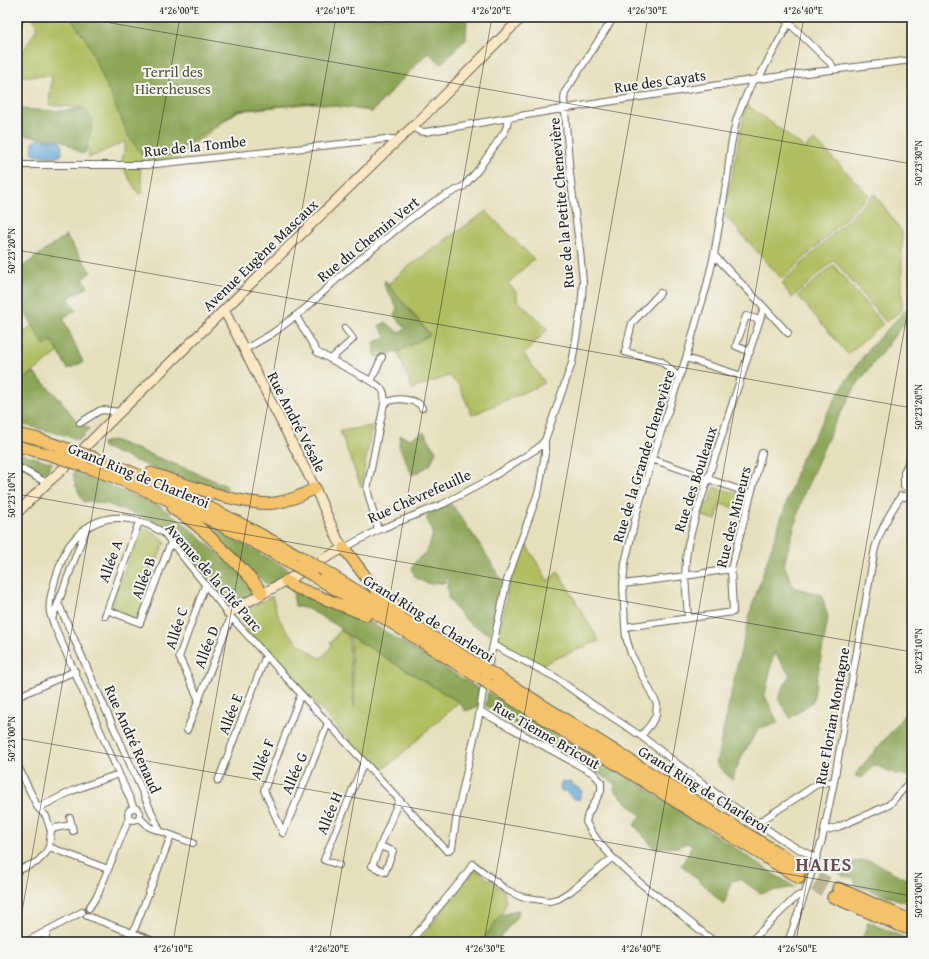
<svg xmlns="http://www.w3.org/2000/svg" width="929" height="959" viewBox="0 0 929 959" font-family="'Gentium Book Plus',serif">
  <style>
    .green { fill: #b0be61; stroke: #666d3e }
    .forest { fill: #8ca557; stroke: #54603a }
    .water { fill: #5aa3d1; stroke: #3b6076 }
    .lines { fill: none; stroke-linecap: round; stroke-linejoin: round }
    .highway-tunnel { stroke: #beb89b; stroke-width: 11; stroke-dasharray: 11 5.5; stroke-linecap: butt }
    .street-casing { stroke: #636054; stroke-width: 8 }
    .secondary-casing { stroke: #636054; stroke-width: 11 }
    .highway-casing { stroke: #636054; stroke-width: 13 }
    .street { stroke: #fff; stroke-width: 6 }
    .secondary { stroke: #fae7c3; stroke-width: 9 }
    .highway { stroke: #f3c26a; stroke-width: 11 }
    .highway-bridge-casing { stroke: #636054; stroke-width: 13; stroke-linecap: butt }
    .highway-bridge { stroke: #f3c26a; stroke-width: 11 }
    .ticks { fill: none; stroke: #1c1c1c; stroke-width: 1; stroke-opacity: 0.45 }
    .labels { text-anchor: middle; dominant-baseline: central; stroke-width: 4; stroke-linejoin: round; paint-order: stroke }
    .park-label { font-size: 15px; fill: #505534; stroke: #f6f6f2 }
    .street-label { font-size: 15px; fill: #1c1c1c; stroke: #f6f6f2 }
    .district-label { font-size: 19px; font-weight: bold; letter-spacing: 1px; fill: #654c54; stroke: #f6f6f2 }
    .neatline { fill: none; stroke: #1c1c1c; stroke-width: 1.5 }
    .ticks-label { font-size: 10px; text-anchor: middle; fill: #1c1c1c }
  </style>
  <rect width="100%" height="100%" fill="#f6f6f2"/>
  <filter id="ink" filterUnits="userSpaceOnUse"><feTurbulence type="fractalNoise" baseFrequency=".025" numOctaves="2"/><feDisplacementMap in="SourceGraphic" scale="8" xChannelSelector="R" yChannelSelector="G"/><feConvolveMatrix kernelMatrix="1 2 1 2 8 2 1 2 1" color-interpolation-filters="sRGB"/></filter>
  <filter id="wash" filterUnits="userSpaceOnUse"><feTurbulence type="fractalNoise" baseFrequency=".012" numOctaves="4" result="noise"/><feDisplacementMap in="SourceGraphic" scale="16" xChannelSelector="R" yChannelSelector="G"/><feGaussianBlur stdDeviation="0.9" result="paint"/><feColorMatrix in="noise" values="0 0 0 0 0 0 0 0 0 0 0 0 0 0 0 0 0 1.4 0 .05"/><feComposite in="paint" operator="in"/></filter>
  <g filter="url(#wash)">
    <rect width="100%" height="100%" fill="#e6dfbb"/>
    <path class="green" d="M 33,17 L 220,17 L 313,87 L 315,103 L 238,111 L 179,155 L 176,162 L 124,165 L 122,160 L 126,141 L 89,158 L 83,108 L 49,105 L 52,76 L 17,76 L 17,62 L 37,28 Z
      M 746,104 L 805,148 L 815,140 L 869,195 L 817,246 L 782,279 L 724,215 Z
      M 140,167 L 143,193 L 139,194 L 126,174 L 125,168 Z
      M 875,194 L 902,232 L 902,310 L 886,322 L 834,260 L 792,298 L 782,283 Z
      M 486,211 L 534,259 L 508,283 L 517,293 L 517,300 L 548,329 L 524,354 L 545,383 L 472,415 L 459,385 L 449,376 L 412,389 L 398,352 L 430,334 L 388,284 L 408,267 Z
      M 833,265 L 883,324 L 848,354 L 798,296 Z
      M 33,325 L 45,346 L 52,340 L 59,352 L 33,372 L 17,386 L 17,337 Z
      M 372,426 L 361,487 L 340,431 Z
      M 714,487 L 743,495 L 740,509 L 720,504 L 716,520 L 702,516 L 705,503 L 709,504 Z
      M 141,527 L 156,534 L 166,543 L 162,546 L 162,548 L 149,583 L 150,590 L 140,619 L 135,621 L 109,611 Z
      M 524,541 L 548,581 L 558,571 L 599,641 L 545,663 L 540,666 L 503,646 L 498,641 L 498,637 L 501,627 L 508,588 Z
      M 272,596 C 277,613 280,627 295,639 L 294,640 L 319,658 L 323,657 L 332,645 L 330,644 L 340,630 L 348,635 L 354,708 L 355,706 L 350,636 L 459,702 L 395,760 L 378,772 L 293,679 L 250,635 L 242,623 L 242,616 L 246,610 Z
      M 475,869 L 504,891 L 506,903 L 501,915 L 481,942 L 418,942 Z"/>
    <path class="forest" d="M 70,17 L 467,17 L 466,39 L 441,64 L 428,52 L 371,113 L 370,111 L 315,103 L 315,102 L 238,110 L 170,156 L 143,156 L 129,137 L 88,43 Z
      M 84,108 L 93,121 L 85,153 L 81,153 L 61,140 L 27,136 L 17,130 L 17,109 L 63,111 Z
      M 66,235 L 68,239 L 91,272 L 83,279 L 88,287 L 68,298 L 76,310 L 63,318 L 83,362 L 68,369 L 52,341 L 45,346 L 17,299 L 17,271 Z
      M 385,280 L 430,335 L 398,352 L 379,358 L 375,355 L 374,342 L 387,338 L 379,326 L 386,322 L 398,332 L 406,329 L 394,316 L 397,308 L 384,285 Z
      M 912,304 L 912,316 L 906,321 L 856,386 L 832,429 L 803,496 L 784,564 L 793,587 L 822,595 L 828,618 L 813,701 L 799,712 L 790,718 L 778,698 L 790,675 L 774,652 L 765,696 L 778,723 L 759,728 L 742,756 L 732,780 L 716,764 L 738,662 L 752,606 L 801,459 L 845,382 L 870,347 Z
      M 33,372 L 60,399 L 77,422 L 90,429 L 79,440 L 69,436 L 17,423 L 17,386 Z
      M 424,432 L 436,451 L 430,465 L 418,472 L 412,475 L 399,446 L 400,435 L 409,439 Z
      M 113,440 L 185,468 L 227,486 L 227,490 C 184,480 142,465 103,447 L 102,443 Z
      M 17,452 L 53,463 L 44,473 L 17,464 Z
      M 74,470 L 117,489 L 158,505 L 180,520 L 250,581 L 252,592 L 243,601 L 230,603 L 222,596 L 174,537 L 158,523 L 135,514 L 107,504 L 89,501 L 84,502 C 79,492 72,482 74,470 Z
      M 449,504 L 452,505 L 483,549 L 500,577 L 503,584 L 490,634 L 470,624 L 456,610 L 448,597 L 447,586 L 449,580 L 447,577 L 446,577 L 445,582 L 443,583 L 430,584 L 424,582 L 415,577 L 412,569 C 416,557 419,560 425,552 C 430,546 432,537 433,531 C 431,527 428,523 427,519 C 425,511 443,506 449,504 Z
      M 194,517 L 293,572 L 269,585 L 266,584 Z
      M 293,592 L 363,618 L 479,689 L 478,707 L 465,711 L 459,702 L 340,630 L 338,626 L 308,609 L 295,606 Z
      M 488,692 L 599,759 L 655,794 L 775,875 L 795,887 L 760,893 L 740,879 L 731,881 L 724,905 L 703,884 L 681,865 L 688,855 L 692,844 L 686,843 L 679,847 L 654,848 L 634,825 L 641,816 L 614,790 L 615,783 L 559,752 L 486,706 Z
      M 912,703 L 912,776 L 896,774 L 875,765 L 862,778 L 855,776 L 856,773 L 897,725 Z
      M 871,861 L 912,882 L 912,904 L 856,886 L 854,878 L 842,876 L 835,866 L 840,862 Z
      M 519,910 L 517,916 L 497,942 L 481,942 L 501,915 Z
      M 868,922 L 912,941 L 912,942 L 859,942 L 864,935 Z"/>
    <path class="water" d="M 38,139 L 60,141 L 62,145 L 62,154 L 58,157 L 35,155 L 32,152 L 33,142 Z
      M 562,781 L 570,782 L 582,791 L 579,800 L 572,798 L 566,791 L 561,791 L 560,786 Z"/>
  </g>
  <g filter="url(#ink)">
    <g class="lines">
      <path class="highway-tunnel" d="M 804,869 L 838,888
        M 799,878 L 833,897"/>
      <defs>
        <path id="street" d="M 781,17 L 789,23 L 827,60 L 832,65 L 833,70
          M 758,79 L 789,23 L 794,17
          M 413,127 L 419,131 L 425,132 L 574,107 L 758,79 L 912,60
          M 17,165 L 147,165 L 386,139 L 393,139 L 397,141
          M 714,255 L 764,307 L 788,333
          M 660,293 L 632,323 L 625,352 L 661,361 L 679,377
          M 296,316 L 317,352 L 371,381 C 382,388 386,390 384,404 L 367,489 L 378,530
          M 244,350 L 273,333 L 306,308 L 338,278 L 364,256 L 407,221 L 435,201 L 464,186 L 478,170 L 505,131 C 507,126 508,123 508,118
          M 750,352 L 736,346 L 746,316 L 760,320
          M 686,358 L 742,376
          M 331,359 L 353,339 L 345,328
          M 371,381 L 382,357
          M 384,404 C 385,403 389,401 390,401 C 398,398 419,399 422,408
          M 80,423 L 99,411 L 103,410 L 120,412
          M 652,459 L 751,494
          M 17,467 L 20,468 L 47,483
          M 904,486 L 904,472 L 912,455
          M 901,496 L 905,497 L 909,493 L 908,488 L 904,486
          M 344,548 L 378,530 L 443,504 L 483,483 L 538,448 L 545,440
          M 623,584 L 685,576 L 731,569
          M 58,603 L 160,831
          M 107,610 L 140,623 L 171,542
          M 105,616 L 139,522
          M 688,618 L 685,576 L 686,559 L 688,544 L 695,518 L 764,307
          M 52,619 L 86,529
          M 625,627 L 733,612 L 731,569 L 762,453
          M 493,645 L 555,677 L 592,704 L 641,736 L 730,804 L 777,836 L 791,845 L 816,858
          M 17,697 L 75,671
          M 199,700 L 179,657 L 205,585
          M 480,711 L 593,773 L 601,782 L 601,791 L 588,814 L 586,822 C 596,842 612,858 628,872 C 637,880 645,888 655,894 L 715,942
          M 187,730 L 231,617
          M 641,736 L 651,724 L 656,715 L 657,704 L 631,654 L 626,637 L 625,627 L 623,584 L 625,563 L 637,512 L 652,459 L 686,358 L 699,312 L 706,289 L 714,255 L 727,179 L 731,145 L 736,121 L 741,107 L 753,80
          M 17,764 L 38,808 L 46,816 L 51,831 L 49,847 L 45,854 L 37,862 L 17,871
          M 218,781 L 266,655
          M128 814a6 6 0 1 1 12 0a6 6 0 1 1-12 0Z
          M 38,808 L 72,791 L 90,784 L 119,774
          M 134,808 L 54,625 C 53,621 51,617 50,613 C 48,601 53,588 56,577 C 59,568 62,559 66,551 C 69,544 75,538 81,532 C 107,510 136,516 164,533 L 231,617 L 301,694 L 447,851 L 452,848 L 456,820 L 480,711 L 483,691 L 507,580 L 539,490 L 545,453 L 545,440 L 572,363 L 581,309 L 583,282 L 580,251 L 570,174 L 564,99 L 565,92 L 614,17
          M 139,817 L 149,827 L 193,843
          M 70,818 L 73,831
          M 758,823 L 819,783 L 828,782 L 834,782
          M 50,829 L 71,825
          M 824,831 L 838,827 L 889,805 L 912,779
          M 283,833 L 264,790 L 301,694
          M 283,833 L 308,774 L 328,723
          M 380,846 L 393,851 L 385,872 L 372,866 L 399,800
          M 49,847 L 108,869
          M 339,865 L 324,860 L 364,762
          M 89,908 L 98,894 L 129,818
          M 87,916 L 151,940
          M 133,933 L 171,836
          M 26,942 L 82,912
          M 44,942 L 48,930
          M 410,942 L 463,878 L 473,864 L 505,889 L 521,897 L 549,901 L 558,899 L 571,891 L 612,858
          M 750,942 L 796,897 L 800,895 L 804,896
          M 788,942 L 804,896 L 822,840 L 834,782 L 875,548 C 881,530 890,512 901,496"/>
        <path id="secondary" d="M 224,310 L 315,488 L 338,540 L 344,548 L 322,560
          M 17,513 L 47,483 L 63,469 L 120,412 L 383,154 L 422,118 L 522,17
          M 228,613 L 298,574"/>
        <path id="highway" d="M 17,434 L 35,438 L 59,446
          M 17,446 L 51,455
          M 95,458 C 168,484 236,520 303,558
          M 84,466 C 157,492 226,526 293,564
          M 151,473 C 177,482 203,491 230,498 C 244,501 260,505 275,503 C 290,501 303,495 315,488
          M 173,509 C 196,522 214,540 232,559 C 243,570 254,580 262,593
          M 344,548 L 371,584 L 382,595 L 400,609
          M 323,570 L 483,668
          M 312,575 L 390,622 L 481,679
          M 286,581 L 295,587 L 366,615
          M 493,674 L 715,814 L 804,869
          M 490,685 L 710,823 L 799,878
          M 838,888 L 901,916 L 912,920
          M 833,897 L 898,925 L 912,930"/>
      </defs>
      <use href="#street" class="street-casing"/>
      <use href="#secondary" class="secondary-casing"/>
      <use href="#highway" class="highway-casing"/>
      <use href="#street" class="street"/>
      <use href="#secondary" class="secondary"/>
      <use href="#highway" class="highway"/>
      <defs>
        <path id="highway-bridge" d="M 59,446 L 95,458
          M 51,455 L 84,466
          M 303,558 L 323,570
          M 293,564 L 312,575
          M 483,668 L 493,674
          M 481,679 L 490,685"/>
      </defs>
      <use href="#highway-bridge" class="highway-bridge-casing"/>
      <use href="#highway-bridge" class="highway-bridge"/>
    </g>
  </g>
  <path class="ticks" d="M 77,17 L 912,164M 17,56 L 24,17M 17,250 L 912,408M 17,494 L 912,652M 17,738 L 912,896M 17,940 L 180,17M 173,942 L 336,17M 329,942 L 492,17M 484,942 L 648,17M 640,942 L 804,17M 796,942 L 912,286"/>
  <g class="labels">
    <g class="park-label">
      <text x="173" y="71">Terril des<tspan x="173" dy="17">Hiercheuses</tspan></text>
    </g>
    <g class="street-label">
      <text transform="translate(660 81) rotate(-8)">Rue des Cayats</text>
      <text transform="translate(195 146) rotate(-6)">Rue de la Tombe</text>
      <text transform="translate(561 203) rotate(-95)">Rue de la Petite Chenevière</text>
      <text transform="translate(368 239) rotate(-39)">Rue du Chemin Vert</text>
      <text transform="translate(260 255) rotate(-44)">Avenue Eugène Mascaux</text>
      <text transform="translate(297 422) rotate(63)">Rue André Vésale</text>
      <text transform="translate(643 456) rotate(-73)">Rue de la Grande Chenevière</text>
      <text transform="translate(139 475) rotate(22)">Grand Ring de Charleroi</text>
      <text transform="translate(695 479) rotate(-72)">Rue des Bouleaux</text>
      <text transform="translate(419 496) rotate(-24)">Rue Chèvrefeuille</text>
      <text transform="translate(733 517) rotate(-76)">Rue des Mineurs</text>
      <text transform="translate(110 561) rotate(-70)">Allée A</text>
      <text transform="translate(214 577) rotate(49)">Avenue de la Cité Parc</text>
      <text transform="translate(143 578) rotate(-70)">Allée B</text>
      <text transform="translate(429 618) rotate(32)">Grand Ring de Charleroi</text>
      <text transform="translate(176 628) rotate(-72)">Allée C</text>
      <text transform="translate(206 647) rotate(-69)">Allée D</text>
      <text transform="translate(230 714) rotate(-69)">Allée E</text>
      <text transform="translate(832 716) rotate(-80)">Rue Florian Montagne</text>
      <text transform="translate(547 735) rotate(30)">Rue Tienne Bricout</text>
      <text transform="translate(133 739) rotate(66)">Rue André Renaud</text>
      <text transform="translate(262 759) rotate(-69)">Allée F</text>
      <text transform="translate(294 773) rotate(-67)">Allée G</text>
      <text transform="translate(704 789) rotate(32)">Grand Ring de Charleroi</text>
      <text transform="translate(329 813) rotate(-68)">Allée H</text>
    </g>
    <g class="district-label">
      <text x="824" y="864">HAIES</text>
    </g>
  </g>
  <rect width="929" height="959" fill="none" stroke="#f6f6f2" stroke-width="44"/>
  <rect x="22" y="22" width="885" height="915" class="neatline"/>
  <g class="ticks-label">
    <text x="179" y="14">4°26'00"E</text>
    <text x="335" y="14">4°26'10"E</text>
    <text x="491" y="14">4°26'20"E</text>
    <text x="647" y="14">4°26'30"E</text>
    <text x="803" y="14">4°26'40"E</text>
    <text transform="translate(918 163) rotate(-90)" y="4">50°23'30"N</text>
    <text transform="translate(11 251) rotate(-90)" y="4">50°23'20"N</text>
    <text transform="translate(918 407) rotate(-90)" y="4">50°23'20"N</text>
    <text transform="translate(11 495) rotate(-90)" y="4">50°23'10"N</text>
    <text transform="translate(918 651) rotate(-90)" y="4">50°23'10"N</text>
    <text transform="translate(11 739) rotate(-90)" y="4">50°23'00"N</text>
    <text transform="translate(918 895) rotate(-90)" y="4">50°23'00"N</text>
    <text x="173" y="952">4°26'10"E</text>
    <text x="329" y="952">4°26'20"E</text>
    <text x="485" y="952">4°26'30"E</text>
    <text x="641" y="952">4°26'40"E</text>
    <text x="797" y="952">4°26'50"E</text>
  </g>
</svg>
